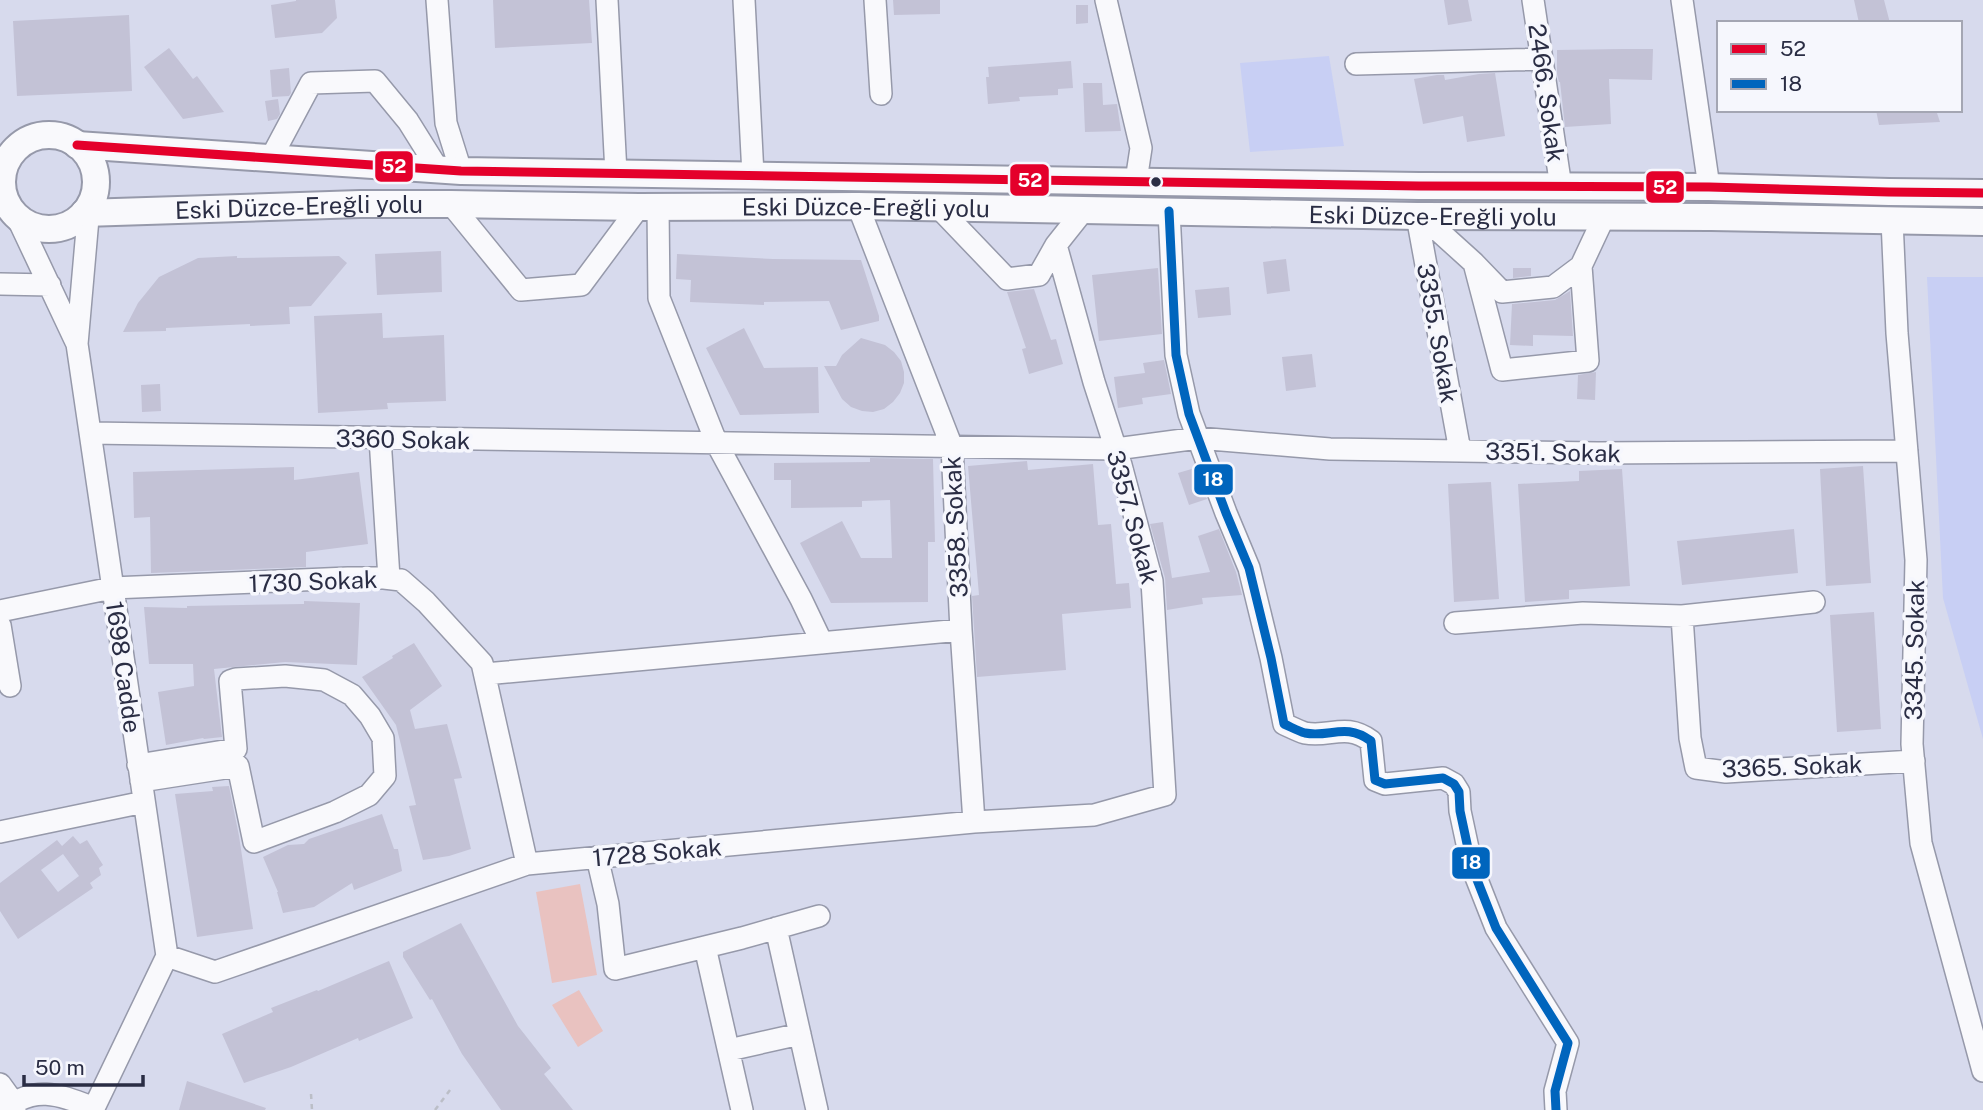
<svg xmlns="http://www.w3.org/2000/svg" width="1983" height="1110" viewBox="0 0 1983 1110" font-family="'Public Sans',sans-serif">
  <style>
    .built { fill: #c8cff4 }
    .green { fill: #e9c2c0 }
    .building { fill: #c3c2d6; fill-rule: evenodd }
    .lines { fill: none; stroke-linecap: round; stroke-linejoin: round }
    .minor-casing { stroke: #9699aa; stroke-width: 24 }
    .major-casing { stroke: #9699aa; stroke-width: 30 }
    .path { stroke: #bbbec7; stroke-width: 2.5; stroke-dasharray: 5 5; stroke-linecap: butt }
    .minor { stroke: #f9f9fc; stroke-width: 21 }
    .major { stroke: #f9f9fc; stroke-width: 26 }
    .bus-1-casing { stroke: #f6f7fd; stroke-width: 14 }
    .bus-2-casing { stroke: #f6f7fd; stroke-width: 14 }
    .bus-1 { stroke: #e4002b; stroke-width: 9 }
    .bus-2 { stroke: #0065bd; stroke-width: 9 }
    .bus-dot { fill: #2a2d44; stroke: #f6f7fd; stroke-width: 2.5 }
    .labels { text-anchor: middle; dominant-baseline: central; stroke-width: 7; stroke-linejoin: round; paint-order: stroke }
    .street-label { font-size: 24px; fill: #2a2d44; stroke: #f6f7fd }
    .line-badge { stroke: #f6f7fd; stroke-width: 2.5 }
    .badge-label { font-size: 19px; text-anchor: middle; font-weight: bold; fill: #fff }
  </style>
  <rect width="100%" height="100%" fill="#d7daed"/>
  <path class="built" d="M 1329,56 L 1344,146 L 1250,152 L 1240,63 Z
    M 1927,277 L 1983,277 L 1983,739 L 1943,598 Z"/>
  <path class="green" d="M 580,884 L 597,975 L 552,983 L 536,892 Z
    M 579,990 L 603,1031 L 578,1047 L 552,1005 Z"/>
  <path class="building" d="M 296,0 L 335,0 L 337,18 L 322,33 L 275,38 L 271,5 L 296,1 Z
    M 493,0 L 589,0 L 592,43 L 495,48 Z
    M 893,0 L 940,0 L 940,14 L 894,15 Z
    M 1444,0 L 1468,0 L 1472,21 L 1448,25 Z
    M 1854,0 L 1884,0 L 1890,23 L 1859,23 Z
    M 1076,5 L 1088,5 L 1088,23 L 1076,24 Z
    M 129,15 L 132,91 L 17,96 L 13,21 Z
    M 169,48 L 193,79 L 197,76 L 224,112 L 183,119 L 144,67 Z
    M 1622,49 L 1653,49 L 1652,80 L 1609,79 L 1611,124 L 1565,127 L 1560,82 L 1559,82 L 1557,74 L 1557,50 Z
    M 1071,61 L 1073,88 L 1058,89 L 1058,95 L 1019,97 L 1020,101 L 988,104 L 986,77 L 989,77 L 988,67 Z
    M 289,68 L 291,93 L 289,96 L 272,97 L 270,70 Z
    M 1495,73 L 1505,136 L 1467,142 L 1463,116 L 1423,124 L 1414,79 L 1437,75 L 1444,75 L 1445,80 L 1479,74 Z
    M 1083,83 L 1102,83 L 1103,105 L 1117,104 L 1121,131 L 1085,132 Z
    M 278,99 L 280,114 L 277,119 L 268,121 L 265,101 Z
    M 1876,110 L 1936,110 L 1940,122 L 1879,125 Z
    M 441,251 L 442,292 L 377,295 L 375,254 Z
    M 677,254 L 773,259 L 861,260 L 879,316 L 879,321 L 841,330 L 829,301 L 764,302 L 764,305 L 690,302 L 691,280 L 676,279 Z
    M 237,256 L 237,258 L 339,256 L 347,263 L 311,306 L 289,307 L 290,324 L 250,326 L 250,324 L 166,328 L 166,331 L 123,332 L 138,303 L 159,277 L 198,258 Z
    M 1286,259 L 1290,291 L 1267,294 L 1263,262 Z
    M 1158,268 L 1162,334 L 1099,341 L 1092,275 Z
    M 1513,268 L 1531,268 L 1531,276 L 1513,278 Z
    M 1229,287 L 1231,315 L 1198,318 L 1195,290 Z
    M 1034,289 L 1051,340 L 1056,339 L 1063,364 L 1029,374 L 1022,349 L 1026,348 L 1007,292 Z
    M 1570,291 L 1573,336 L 1533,335 L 1533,346 L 1510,345 L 1512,304 L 1555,300 Z
    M 382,313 L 383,338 L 444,335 L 446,401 L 387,403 L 388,409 L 318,413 L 314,316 Z
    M 744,328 L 764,368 L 818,367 L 819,413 L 740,415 L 706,348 Z
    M 861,338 L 885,345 L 894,352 L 901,361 L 904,372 L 904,383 L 900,393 L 893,402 L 884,409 L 873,412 L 862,411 L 851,407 L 842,399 L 824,366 L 836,366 L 842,355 Z
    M 1312,354 L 1316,387 L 1286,391 L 1282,357 Z
    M 1164,360 L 1171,394 L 1142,398 L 1143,404 L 1118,408 L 1114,377 L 1145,373 L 1143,363 Z
    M 1596,372 L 1595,400 L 1577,399 L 1578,375 Z
    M 160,384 L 161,411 L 142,412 L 141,385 Z
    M 870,458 L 933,459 L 935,542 L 928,542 L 928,602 L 831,603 L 800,543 L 842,521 L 861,558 L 892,558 L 890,500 L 862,501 L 862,507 L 791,508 L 791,480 L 774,480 L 774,463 L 870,462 Z
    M 1027,461 L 1028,470 L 1093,464 L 1098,525 L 1111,524 L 1116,584 L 1129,583 L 1131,608 L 1062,614 L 1066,670 L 977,677 L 972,596 L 979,595 L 968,466 Z
    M 1863,466 L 1871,583 L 1826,586 L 1820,469 Z
    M 294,467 L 294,480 L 359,472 L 368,544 L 306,552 L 306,567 L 151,573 L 150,517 L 134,518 L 133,472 Z
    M 1195,468 L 1207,499 L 1189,505 L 1178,473 Z
    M 1622,469 L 1630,586 L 1569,590 L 1569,599 L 1525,602 L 1518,484 L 1579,481 L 1579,471 Z
    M 1491,482 L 1499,599 L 1454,602 L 1448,484 Z
    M 1163,522 L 1172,578 L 1210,572 L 1198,536 L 1219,529 L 1236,572 L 1242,595 L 1202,598 L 1203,604 L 1167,610 L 1165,578 L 1150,524 Z
    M 1794,529 L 1798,573 L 1682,585 L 1677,541 Z
    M 304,601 L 360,603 L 357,665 L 285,662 L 214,669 L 222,737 L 204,739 L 203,738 L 166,745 L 158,692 L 194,686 L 193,664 L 149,664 L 144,607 L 187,608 L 187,606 L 304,604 Z
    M 1874,612 L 1881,729 L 1837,732 L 1830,615 Z
    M 414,643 L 442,686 L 410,710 L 415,729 L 447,724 L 462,778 L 454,779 L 471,849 L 449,856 L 423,860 L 409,806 L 416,805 L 396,725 L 362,677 L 393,658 L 392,656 Z
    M 229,786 L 239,836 L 253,929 L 197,937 L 175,794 L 213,791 L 212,787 Z
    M 382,814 L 394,849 L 398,849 L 402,871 L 354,890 L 352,883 L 314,907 L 283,913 L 277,892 L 278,892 L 263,857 L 288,845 L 304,844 L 309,839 Z
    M 73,836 L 80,844 L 87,840 L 103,865 L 99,868 L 101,875 L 90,883 L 93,888 L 18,939 L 0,911 L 0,883 L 57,840 L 62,846 ZM 63,854 L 79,876 L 58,892 L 41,870 Z
    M 461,923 L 518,1026 L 551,1068 L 544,1074 L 573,1110 L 501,1110 L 462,1054 L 432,999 L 430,1000 L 403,957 L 403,952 Z
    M 389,961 L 413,1018 L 359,1041 L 358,1038 L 291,1067 L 244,1083 L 222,1034 L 273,1012 L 271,1008 L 317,990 L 318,991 Z
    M 187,1081 L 266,1108 L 265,1110 L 179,1110 Z"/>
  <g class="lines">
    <defs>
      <path id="minor" d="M 437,0 L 446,123 L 461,171
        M 607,0 L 616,173
        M 744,0 L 753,175
        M 875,0 L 881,94
        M 1106,0 L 1141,148 L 1136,181
        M 1533,0 L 1561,187
        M 1682,0 L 1709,187
        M 1356,64 L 1542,59
        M 271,158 L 311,83 L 375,81 L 408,121 L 438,169
        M 451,204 L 521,290 L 581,285 L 639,207
        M 858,206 L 952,447 L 961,630 L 974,822
        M 89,207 L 77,344 L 167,956 L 93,1110
        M 658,207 L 659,298 L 717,444 L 801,599 L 822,643
        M 939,208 L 1007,279 L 1039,275 L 1056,245 L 1083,211
        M 1169,211 L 1176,355 L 1189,414 L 1226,513 L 1249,568 L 1271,658 L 1284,724 C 1291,727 1298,731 1305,733 C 1330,738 1345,722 1371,741 L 1375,780 L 1385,784 L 1443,778 L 1454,784 L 1459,792 L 1460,811 L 1472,867 L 1496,928 L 1568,1043 L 1555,1091 L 1556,1110
        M 1417,216 L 1460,451
        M 1422,216 L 1474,263 L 1502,292 L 1553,287 L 1581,266 L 1604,217
        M 18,219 L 76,342
        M 1892,220 L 1897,333 L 1916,560 L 1912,744 L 1921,843 L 1983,1071
        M 1474,263 L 1502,370 L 1588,361 L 1581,266
        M 0,284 L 50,285
        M 90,433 L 1116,449 L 1198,438 L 1330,449 L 1598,453 L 1907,451
        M 380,438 L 389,578
        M 0,611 L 112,588 L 348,578 L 384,578 L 401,580 L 426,602 L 482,663 L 527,864
        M 1682,616 L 1690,738 L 1696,768 L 1726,772 L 1914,761
        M 1455,623 L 1583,613 L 1682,616 L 1814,602
        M 0,625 L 10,686
        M 485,674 L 961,630
        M 138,765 L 236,749 L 230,681 L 236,679 L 285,676 L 324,680 L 352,695 L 370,716 L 383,738 L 385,776 L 369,795 L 335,812 L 254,842 L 238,766 L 141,781
        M 0,832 L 144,802
        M 597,857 L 608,904 L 615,969 L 742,938 L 819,916
        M 776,928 L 817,1110
        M 705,947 L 742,1110
        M 167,956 L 215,972 L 527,864 L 974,822 L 1094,815 L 1165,795 L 1152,581 L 1121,465 L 1094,382 L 1056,245
        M 729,1050 L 800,1034
        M 0,1084 L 13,1102 L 15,1110
        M 4,1110 C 35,1084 60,1095 94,1108"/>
      <g id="major">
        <circle cx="49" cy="182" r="47"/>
        <path d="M 77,145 L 461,171 L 1419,186 L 1709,187 L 1889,192 L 1983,193"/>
        <path id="s1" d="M 84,213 L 360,204 L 451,204 L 639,207 L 858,206 L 1417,216 L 1711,217 L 1983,222"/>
      </g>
    </defs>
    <use href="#minor" class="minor-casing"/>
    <use href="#major" class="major-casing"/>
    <path class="path" d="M 311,1094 L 312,1110
      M 435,1110 L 453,1086"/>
    <use href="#minor" class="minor"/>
    <use href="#major" class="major"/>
    <defs>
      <path id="bus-1" d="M 77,145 L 461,171 L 1419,186 L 1709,187 L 1889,192 L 1983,193"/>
      <path id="bus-2" d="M 1169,211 L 1176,355 L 1189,414 L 1226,513 L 1249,568 L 1271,658 L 1284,724 C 1291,727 1298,731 1305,733 C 1330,738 1345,722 1371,741 L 1375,780 L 1385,784 L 1443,778 L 1454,784 L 1459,792 L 1460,811 L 1472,867 L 1496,928 L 1568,1043 L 1555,1091 L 1556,1110"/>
    </defs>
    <use href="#bus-1" class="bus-1-casing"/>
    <use href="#bus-2" class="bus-2-casing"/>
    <use href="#bus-1" class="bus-1"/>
    <use href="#bus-2" class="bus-2"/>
  </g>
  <circle class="bus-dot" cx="1156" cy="182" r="6"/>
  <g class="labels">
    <g class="street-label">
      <text transform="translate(1547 93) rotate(82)">2466. Sokak</text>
      <text stroke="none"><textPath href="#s1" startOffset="215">Eski Düzce-Ereğli yolu</textPath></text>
      <text stroke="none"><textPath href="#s1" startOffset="782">Eski Düzce-Ereğli yolu</textPath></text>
      <text stroke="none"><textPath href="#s1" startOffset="1349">Eski Düzce-Ereğli yolu</textPath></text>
      <text transform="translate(1438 333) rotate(80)">3355. Sokak</text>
      <text transform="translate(403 439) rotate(1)">3360 Sokak</text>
      <text transform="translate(1553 452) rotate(1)">3351. Sokak</text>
      <text transform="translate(1133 517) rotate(75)">3357. Sokak</text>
      <text transform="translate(955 527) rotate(-93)">3358. Sokak</text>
      <text transform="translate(313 581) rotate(-2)">1730 Sokak</text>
      <text transform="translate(1914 650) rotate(-89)">3345. Sokak</text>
      <text transform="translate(124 667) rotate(82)">1698 Cadde</text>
      <text transform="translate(1792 766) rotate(-2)">3365. Sokak</text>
      <text transform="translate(657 852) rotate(-5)">1728 Sokak</text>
    </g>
  </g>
  <g class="line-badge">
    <rect x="374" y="150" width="40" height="33" rx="7" fill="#e4002b"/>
    <rect x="1009" y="163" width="41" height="34" rx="7" fill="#e4002b"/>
    <rect x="1645" y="170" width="40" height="34" rx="7" fill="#e4002b"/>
    <rect x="1193" y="463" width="41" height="33" rx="7" fill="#0065bd"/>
    <rect x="1451" y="846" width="40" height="34" rx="7" fill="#0065bd"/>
  </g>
  <g class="badge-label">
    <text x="394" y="173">52</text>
    <text x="1030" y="187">52</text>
    <text x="1665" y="194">52</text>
    <text x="1213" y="486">18</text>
    <text x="1471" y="869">18</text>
  </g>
  <rect x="1717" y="21" width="245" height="91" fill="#f6f7fd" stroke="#a4a6b3" stroke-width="2"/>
  <rect x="1731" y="44" width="35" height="10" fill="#e4002b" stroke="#a4a6b3" stroke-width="2"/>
  <text x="1780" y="56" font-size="21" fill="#2a2d44">52</text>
  <rect x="1731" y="79" width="35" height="10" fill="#0065bd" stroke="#a4a6b3" stroke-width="2"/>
  <text x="1780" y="91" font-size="21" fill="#2a2d44">18</text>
  <path d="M24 1075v10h119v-10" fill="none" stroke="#2a2d44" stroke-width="3.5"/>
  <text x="35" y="1075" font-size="21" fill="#2a2d44" stroke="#f6f7fd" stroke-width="5" paint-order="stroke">50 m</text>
</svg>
